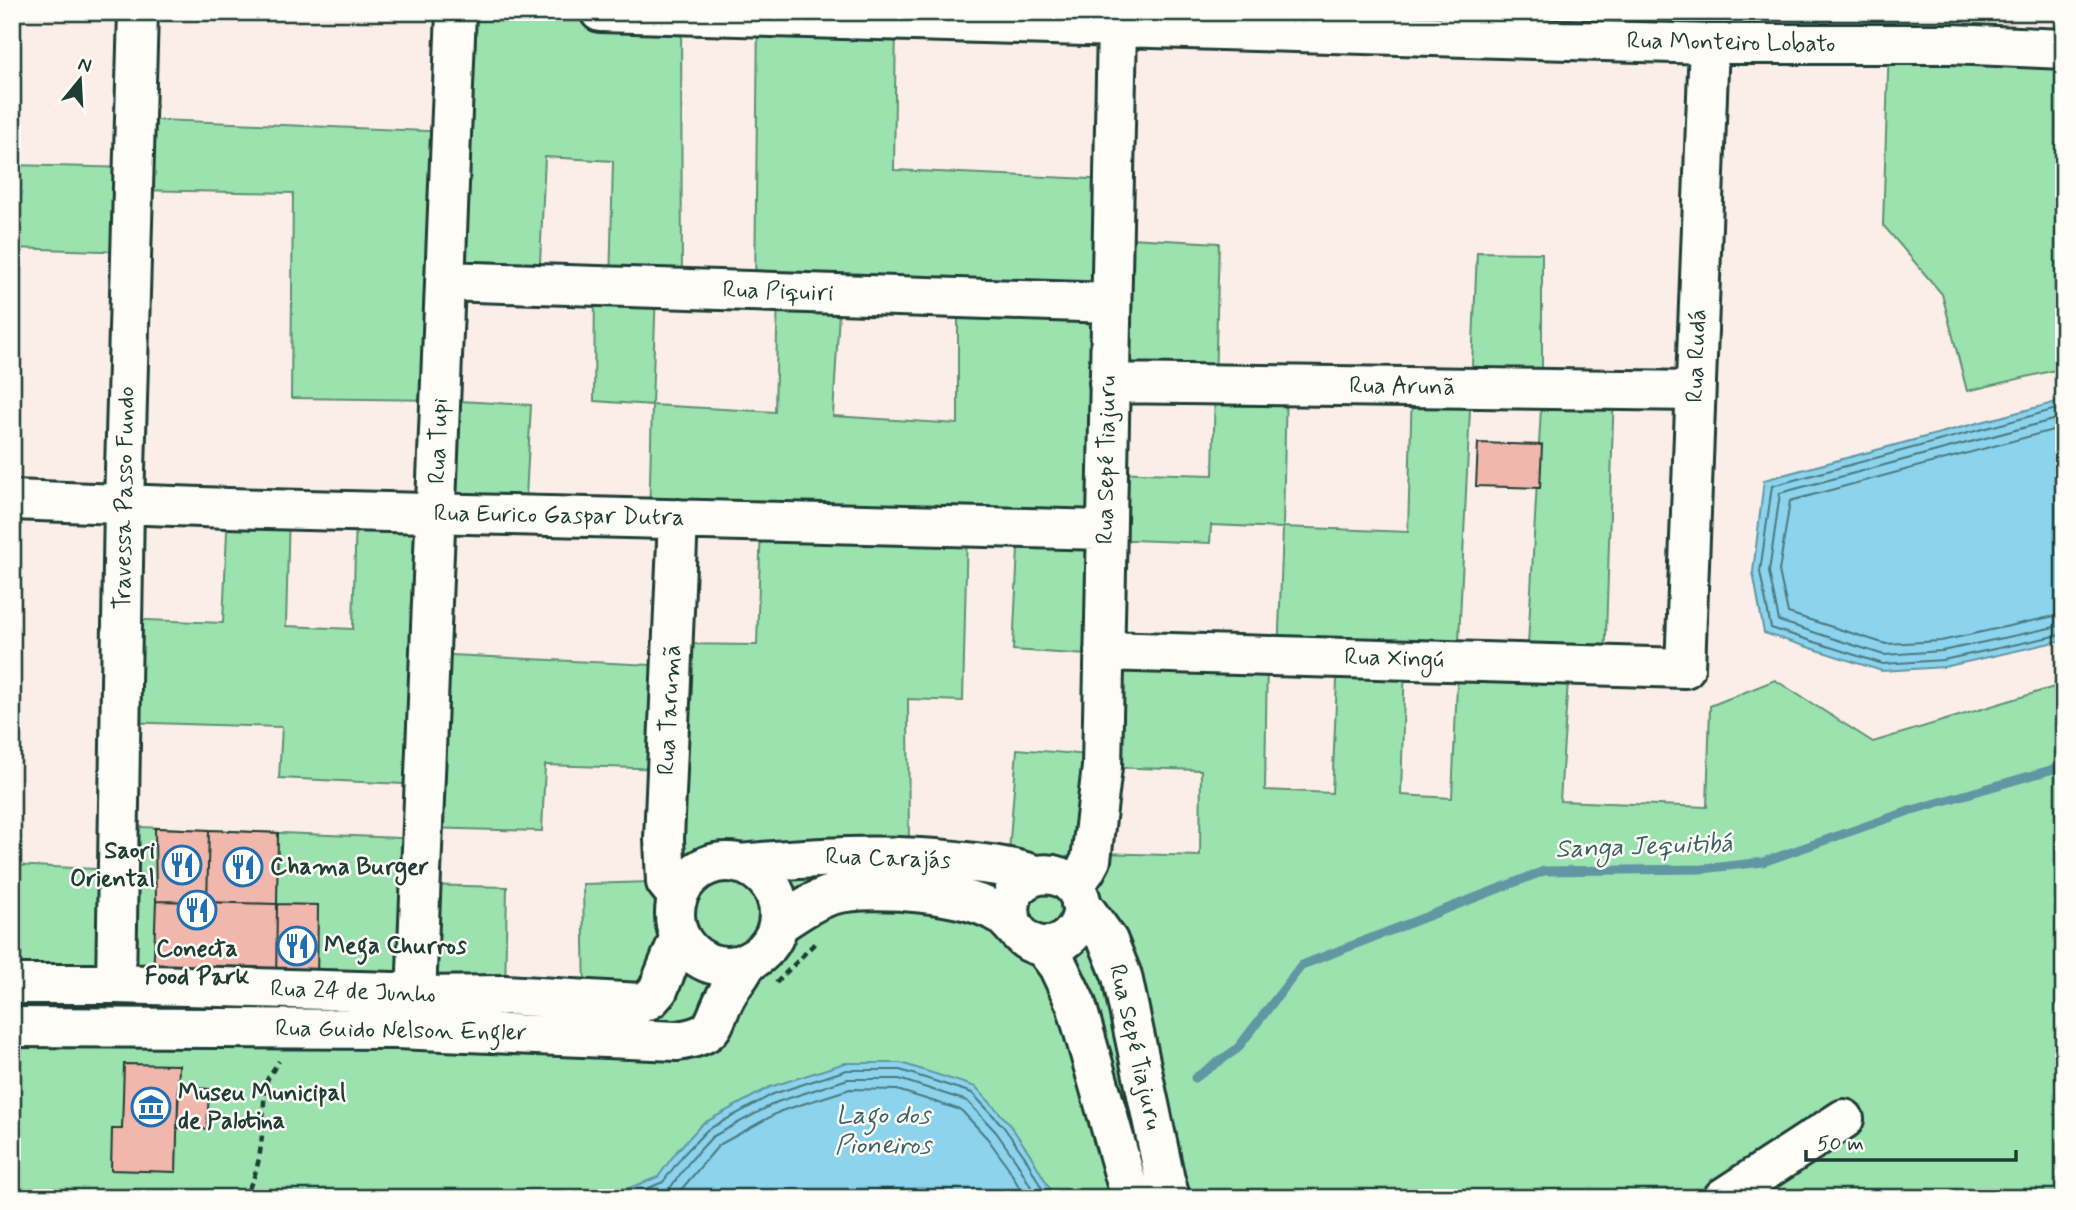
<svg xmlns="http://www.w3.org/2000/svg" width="2076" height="1210" viewBox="0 0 2076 1210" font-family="Mynerve,sans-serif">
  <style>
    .green { fill: #9ce2af; stroke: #5e9072; stroke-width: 2; fill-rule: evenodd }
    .water { fill: #8cd3ed; stroke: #6097a3; stroke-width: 2 }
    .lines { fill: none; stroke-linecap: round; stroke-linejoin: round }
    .shore { stroke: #4b797e; stroke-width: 2 }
    .stream { stroke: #6097a3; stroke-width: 9 }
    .building { fill: #f2b7ac; stroke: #1f3d34; stroke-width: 2 }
    .minor-casing { stroke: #1f3d34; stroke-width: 44 }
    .path { stroke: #1f3d34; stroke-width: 4.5; stroke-dasharray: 7 5; stroke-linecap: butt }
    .minor { stroke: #fdfcf7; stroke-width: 38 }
    .labels { text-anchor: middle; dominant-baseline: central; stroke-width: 5; stroke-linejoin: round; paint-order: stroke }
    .street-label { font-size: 24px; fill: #1f3d34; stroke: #fdfcf7 }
    .poi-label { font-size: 24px; font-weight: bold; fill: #1f3d34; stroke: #fdfcf7; text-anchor: start }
    .water-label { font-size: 26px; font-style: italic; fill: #3a6262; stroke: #fdfcf7 }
  </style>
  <rect width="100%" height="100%" fill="#fbeee8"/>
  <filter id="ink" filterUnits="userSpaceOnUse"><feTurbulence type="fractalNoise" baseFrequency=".0143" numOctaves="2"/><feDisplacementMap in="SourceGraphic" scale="14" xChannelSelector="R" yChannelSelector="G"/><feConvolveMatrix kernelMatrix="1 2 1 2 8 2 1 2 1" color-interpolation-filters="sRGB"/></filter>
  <g filter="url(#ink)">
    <path class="green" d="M 456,12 L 681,15 L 682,289 L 656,289 L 652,405 L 775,412 L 778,293 L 755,292 L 758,17 L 896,21 L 894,170 L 1113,180 L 1112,237 L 1219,243 L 1215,384 L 1286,385 L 1283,527 L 1408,532 L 1412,387 L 1471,388 L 1477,252 L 1542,253 L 1542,389 L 1614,390 L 1605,666 L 1569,665 L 1560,801 L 1707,807 L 1710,706 L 1775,680 L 1873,742 L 2064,684 L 2064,1198 L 12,1198 L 12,865 L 117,870 L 118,826 L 423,839 L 421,885 L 507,887 L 505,994 L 585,997 L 583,884 L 687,881 L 698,871 L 710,865 L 691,862 L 680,858 L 667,769 L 545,765 L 542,831 L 423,828 L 424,785 L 279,778 L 282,727 L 120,722 L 122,619 L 223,623 L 228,508 L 289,510 L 286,626 L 353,629 L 356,512 L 436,513 L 440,400 L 291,398 L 293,193 L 133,190 L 131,252 L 12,248 L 12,165 L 133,168 L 135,119 L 451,132 ZM 545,157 L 613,161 L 610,287 L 595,286 L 594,401 L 652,405 L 649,519 L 761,522 L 757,645 L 674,644 L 672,666 L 431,654 L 436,513 L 525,516 L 531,405 L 441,400 L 446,281 L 539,284 ZM 840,295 L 958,299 L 958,424 L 833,416 ZM 1109,383 L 1215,385 L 1213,475 L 1107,472 ZM 1471,388 L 1542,390 L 1527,663 L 1458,661 ZM 1211,525 L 1283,528 L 1278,656 L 1338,658 L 1332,793 L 1265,790 L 1267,656 L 1104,650 L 1105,539 L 1210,543 ZM 967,527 L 1019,528 L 1013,650 L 1103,656 L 1102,756 L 1017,749 L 1008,866 L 909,855 L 908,699 L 963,701 ZM 1405,659 L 1458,662 L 1452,798 L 1401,795 ZM 1102,767 L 1201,770 L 1200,856 L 1101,853 Z
      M 1889,44 L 2064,49 L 2064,368 L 1967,391 L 1942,294 L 1883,225 Z"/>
    <path class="water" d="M 2064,400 L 2064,640 L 1944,667 L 1882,671 L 1764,633 L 1753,572 L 1764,480 Z
      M 845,1063 L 901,1063 L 976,1087 L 1008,1122 L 1030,1154 L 1055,1198 L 603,1198 L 658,1177 L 677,1151 L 702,1124 L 770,1087 Z"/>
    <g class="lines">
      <path class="shore" d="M 2064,407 L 1772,486 L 1760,572 L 1771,628 L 1883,664 L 1943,660 L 2064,634
        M 2064,417 L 1780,493 L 1769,572 L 1779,621 L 1884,655 L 1942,651 L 2064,625
        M 2064,427 L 1790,501 L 1779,571 L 1788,613 L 1886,644 L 1941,641 L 2064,614
        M 625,1198 L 663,1182 L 683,1155 L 707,1130 L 773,1094 L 847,1070 L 900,1070 L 972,1093 L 1003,1126 L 1025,1157 L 1047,1198
        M 648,1198 L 670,1188 L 690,1161 L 712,1137 L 777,1102 L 848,1079 L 899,1079 L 967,1101 L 996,1132 L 1017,1162 L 1037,1198
        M 674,1198 L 719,1145 L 781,1111 L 850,1089 L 897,1090 L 961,1110 L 988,1139 L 1008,1167 L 1025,1198"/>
      <path class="stream" d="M 1195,1078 L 1237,1049 L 1302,965 L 1544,871 L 1702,869 L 1763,862 L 1909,811 L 2064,766"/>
    </g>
    <path class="building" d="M 1478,443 L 1542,445 L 1540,488 L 1476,486 Z
      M 155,828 L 209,830 L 207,902 L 156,901 Z
      M 209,830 L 278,833 L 277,904 L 207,902 Z
      M 156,901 L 277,904 L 276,986 L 153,982 Z
      M 277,904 L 318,905 L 317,987 L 276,986 Z
      M 124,1064 L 179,1065 L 176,1172 L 111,1170 L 112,1129 L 122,1129 Z
      M 179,1087 L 209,1089 L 207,1129 L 177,1128 Z"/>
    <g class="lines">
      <defs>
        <path id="minor" d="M 600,12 L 1709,44 L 1951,44 L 2064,49
          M 445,281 L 1111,303
          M 1109,383 L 1695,391
          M 12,500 L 228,508 L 1105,530
          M 678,519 L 664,839 L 666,882 L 678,897
          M 1104,651 L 1685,668 L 1709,44
          M675 914a52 52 0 1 1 104 0a52 52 0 1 1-104 0Z
          M 740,864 C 812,857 884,853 956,861 C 983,864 1009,866 1035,875
          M 1071,884 L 1085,871 L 1091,860 L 1102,767 L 1117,27
          M 1081,904 L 1108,941 L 1122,976 L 1165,1180 L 1170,1198
          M 779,924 C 796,913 815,899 835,894 C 873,885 969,892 1001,915 C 1016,926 1022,945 1043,946 C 1069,948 1090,919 1079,895 C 1061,857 994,874 1014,928
          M 1043,946 L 1058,966 L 1076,1004 L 1131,1198
          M 12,984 L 116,984 L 394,992 L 416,996 L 505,995 L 640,1003 L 650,999 L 658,990 L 680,936
          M 116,984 L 124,505 L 138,12
          M 416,996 L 456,12
          M 12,1027 L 397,1029 L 677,1041 C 722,1034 709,1024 729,991 C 735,981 742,974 747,962
          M 1723,1198 L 1844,1119"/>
      </defs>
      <use href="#minor" class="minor-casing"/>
      <path class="path" d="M 776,983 L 816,942
        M 12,1187 L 13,1198
        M 241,1198 C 265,1175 262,1119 265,1087 L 268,1078 L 279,1061"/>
      <use href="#minor" class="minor"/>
    </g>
  </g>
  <defs>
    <symbol id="restaurant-ring" viewBox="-11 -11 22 22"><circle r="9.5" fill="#fdfcf7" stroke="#1f6fb2" stroke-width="1.5"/><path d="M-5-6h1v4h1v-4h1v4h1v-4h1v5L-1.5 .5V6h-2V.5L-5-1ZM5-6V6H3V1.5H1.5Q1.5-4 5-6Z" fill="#1f6fb2"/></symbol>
    <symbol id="museum-ring" viewBox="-11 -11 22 22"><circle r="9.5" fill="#fdfcf7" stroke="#1f6fb2" stroke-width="1.5"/><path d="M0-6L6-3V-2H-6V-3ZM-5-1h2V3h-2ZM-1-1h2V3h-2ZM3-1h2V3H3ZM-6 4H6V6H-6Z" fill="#1f6fb2"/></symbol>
  </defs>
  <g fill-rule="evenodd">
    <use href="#restaurant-ring" x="160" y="843" width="44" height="44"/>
    <use href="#restaurant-ring" x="221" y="845" width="44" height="44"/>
    <use href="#restaurant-ring" x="175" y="888" width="44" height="44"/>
    <use href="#restaurant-ring" x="275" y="924" width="44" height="44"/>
    <use href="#museum-ring" x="129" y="1085" width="44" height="44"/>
  </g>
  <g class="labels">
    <g class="street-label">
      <text transform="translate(1731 43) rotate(1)">Rua Monteiro Lobato</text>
      <text transform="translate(778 292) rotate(2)">Rua Piquiri</text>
      <text transform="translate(1697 356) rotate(-88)">Rua Rudá</text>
      <text transform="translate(1402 387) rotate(1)">Rua Arunã</text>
      <text transform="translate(439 441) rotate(-88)">Rua Tupi</text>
      <text transform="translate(1107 460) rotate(-89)">Rua Sepé Tiajuru</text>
      <text transform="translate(125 498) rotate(-89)">Travessa Passo Fundo</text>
      <text transform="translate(559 516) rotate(1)">Rua Eurico Gaspar Dutra</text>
      <text transform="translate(1394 659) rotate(2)">Rua Xingú</text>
      <text transform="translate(670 710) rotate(-87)">Rua Tarumã</text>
      <text transform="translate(888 859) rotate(2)">Rua Carajás</text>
      <text transform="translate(353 992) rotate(2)">Rua 24 de Junho</text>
      <text transform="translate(401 1031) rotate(1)">Rua Guido Nelson Engler</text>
      <text transform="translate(1135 1047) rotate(77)">Rua Sepé Tiajuru</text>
    </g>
    <g class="poi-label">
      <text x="155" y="851" text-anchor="end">Saori<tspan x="155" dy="28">Oriental</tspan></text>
      <text x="270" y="867">Chama Burger</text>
      <text x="324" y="946">Mega Churros</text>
      <text x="197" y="949" text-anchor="middle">Conecta<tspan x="197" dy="28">Food Park</tspan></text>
      <text x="178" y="1093">Museu Municipal<tspan x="178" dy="28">de Palotina</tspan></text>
    </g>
    <g class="water-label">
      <text transform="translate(1644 847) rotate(-2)">Sanga Jequitibá</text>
      <text x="883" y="1116">Lago dos<tspan x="883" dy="30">Pioneiros</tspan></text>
    </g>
  </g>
  <rect width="2076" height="1210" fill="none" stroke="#fdfcf7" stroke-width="42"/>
  <rect x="21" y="21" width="2034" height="1168" fill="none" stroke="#1f3d34" stroke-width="2.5" filter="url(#ink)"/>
  <g transform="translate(80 80) rotate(18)" stroke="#fdfcf7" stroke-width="5" paint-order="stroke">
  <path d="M0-5L12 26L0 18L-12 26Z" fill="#1f3d34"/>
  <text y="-10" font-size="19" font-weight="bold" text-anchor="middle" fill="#1f3d34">N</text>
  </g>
  <path d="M1806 1150v10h210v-10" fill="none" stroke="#1f3d34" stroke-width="3.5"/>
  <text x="1817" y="1150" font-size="21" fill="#1f3d34" stroke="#fdfcf7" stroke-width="5" paint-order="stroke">50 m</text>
</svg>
